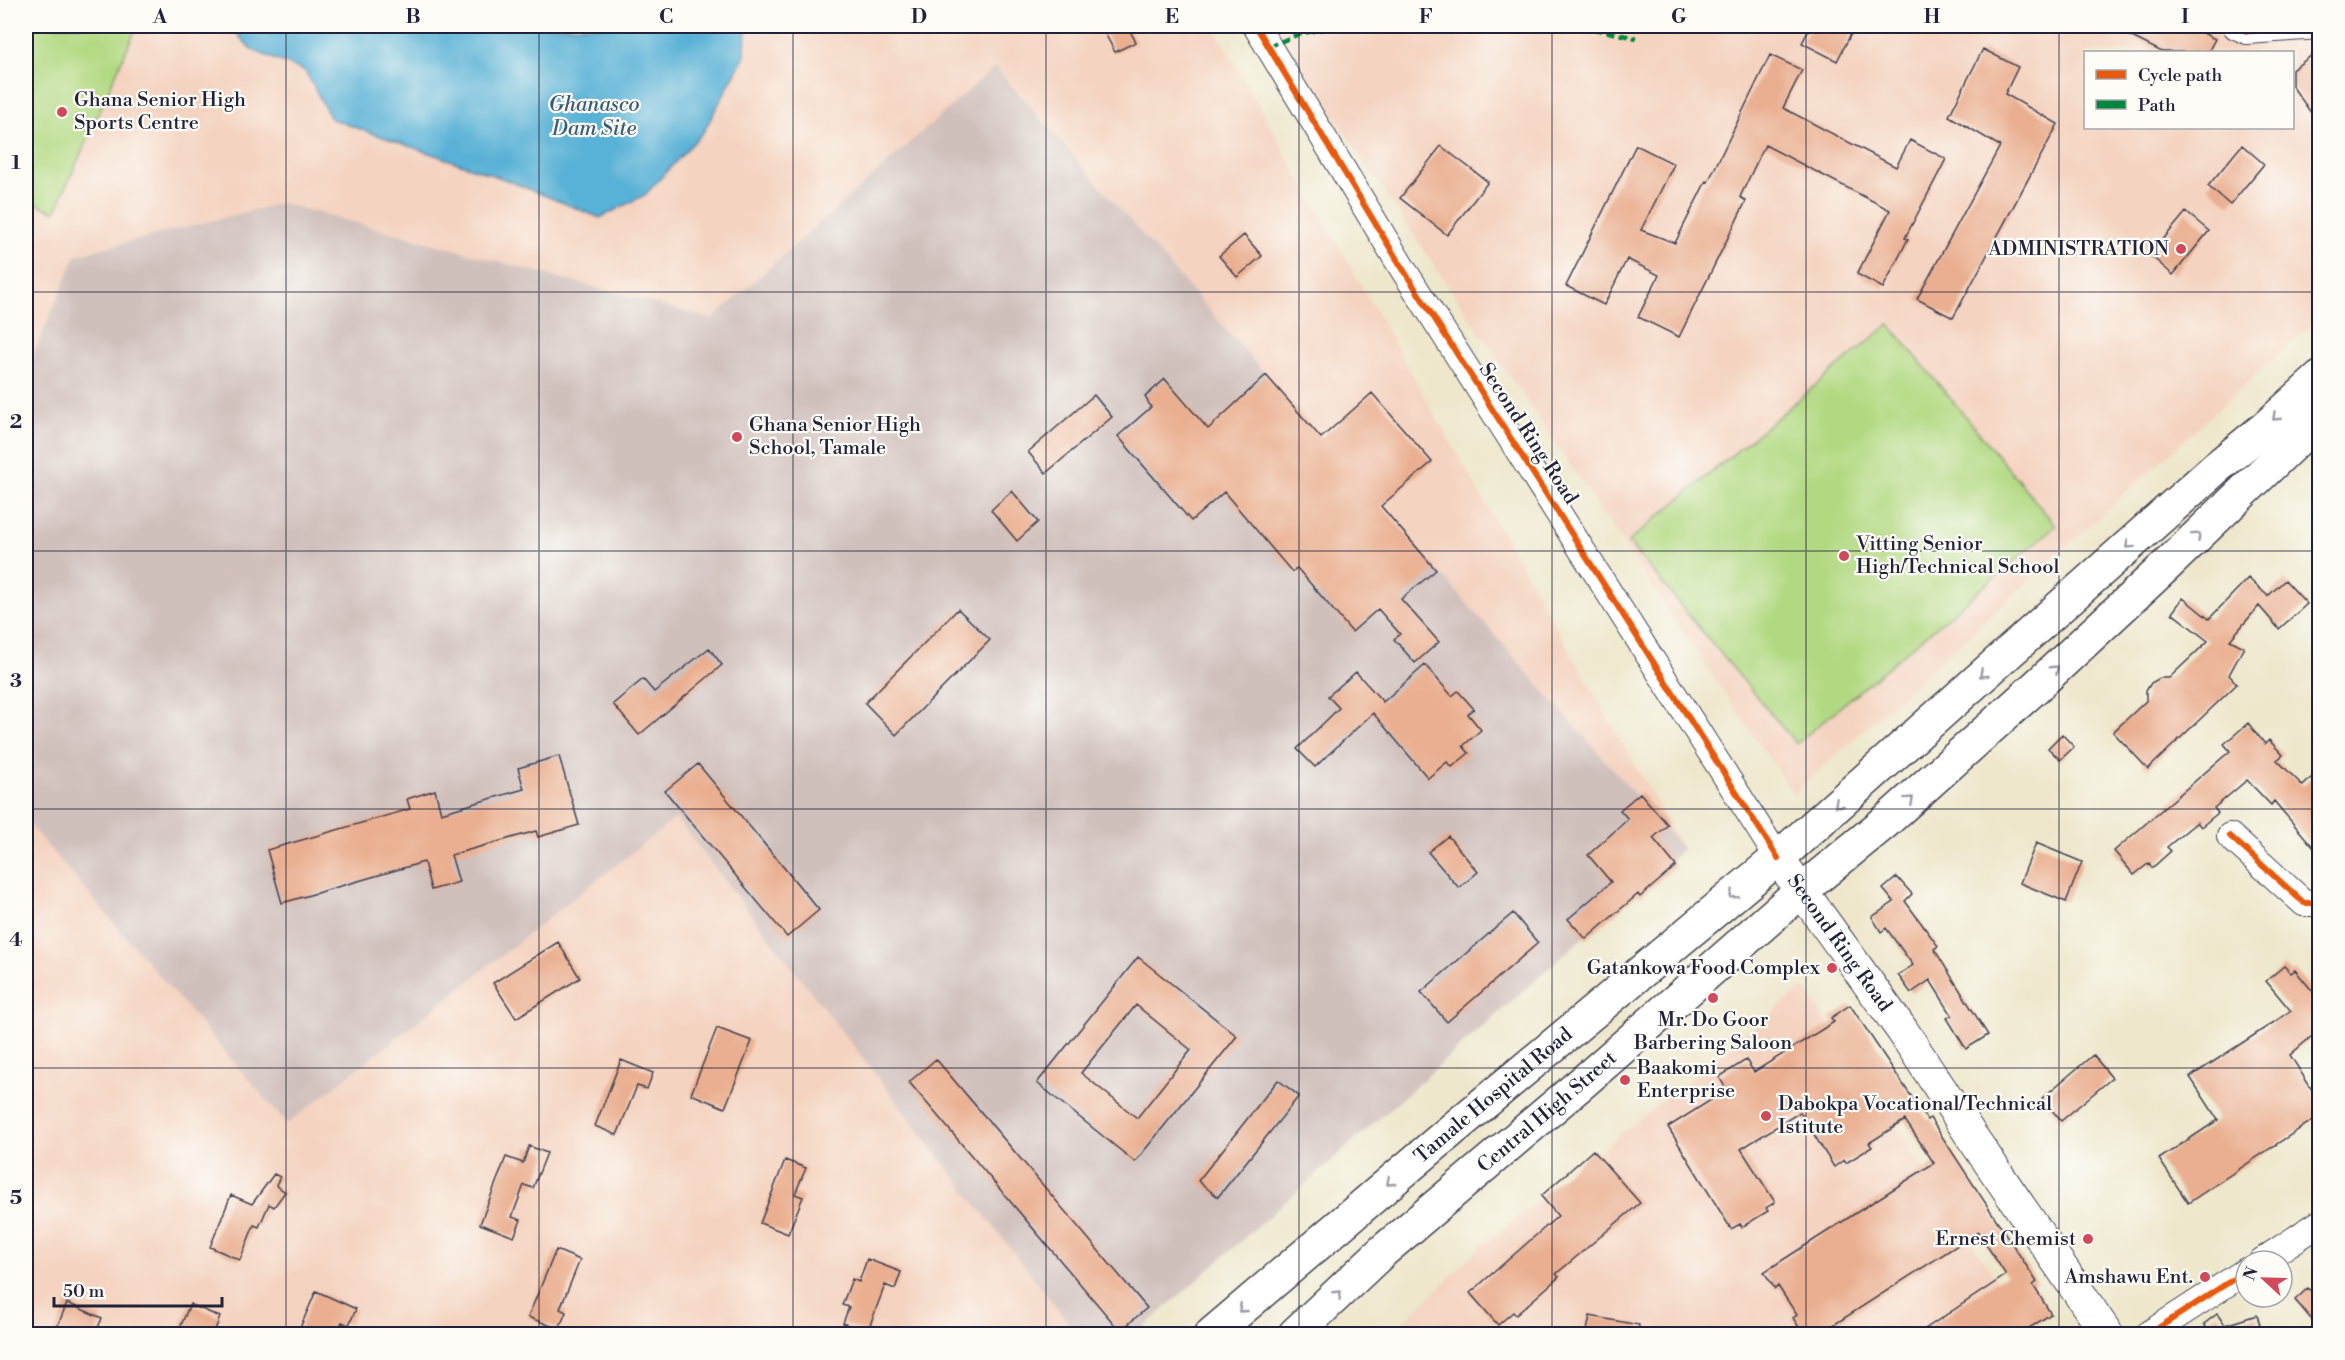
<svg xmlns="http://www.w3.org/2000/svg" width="2345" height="1360" viewBox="0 0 2345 1360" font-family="'Libre Bodoni',serif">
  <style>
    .built { fill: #f4d3c0; fill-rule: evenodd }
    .industrial { fill: #d0c0bc }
    .green { fill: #b2d982; stroke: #6a7e5e; stroke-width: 1.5 }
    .water { fill: #59b1d6; stroke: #3e6a88; stroke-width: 1.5 }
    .building { fill: #eaaf90; fill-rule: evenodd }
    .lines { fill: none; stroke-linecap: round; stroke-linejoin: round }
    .minor-casing { stroke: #414051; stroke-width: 28 }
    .major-casing { stroke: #414051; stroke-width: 34 }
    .highway-casing { stroke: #414051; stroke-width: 36 }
    .minor { stroke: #fff; stroke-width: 26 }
    .major { stroke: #fff; stroke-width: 32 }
    .highway { stroke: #fff; stroke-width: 33 }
    .quiet { stroke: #00873e; stroke-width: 4.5; stroke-dasharray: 9 4.5; stroke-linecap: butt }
    .cycleway-casing { stroke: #fdfcf7; stroke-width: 10 }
    .cycleway { stroke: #e8590c; stroke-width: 6 }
    .oneway { stroke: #9c9ca7 }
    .grid { fill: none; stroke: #22223b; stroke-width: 1.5; stroke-opacity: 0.55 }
    .poi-dot { fill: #d1495b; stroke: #fdfcf7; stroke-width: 2 }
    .labels { text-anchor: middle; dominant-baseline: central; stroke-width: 4.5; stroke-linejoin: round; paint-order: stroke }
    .poi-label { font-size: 20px; fill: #22223b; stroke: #fdfcf7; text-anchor: start }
    .street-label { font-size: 20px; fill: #22223b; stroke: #fdfcf7 }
    .water-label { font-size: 21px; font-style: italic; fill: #385b79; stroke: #fdfcf7 }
    .neatline { fill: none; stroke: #22223b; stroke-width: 2 }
    .grid-label { font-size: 20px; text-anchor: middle; font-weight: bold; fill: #22223b }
  </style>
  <rect width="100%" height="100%" fill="#fdfcf7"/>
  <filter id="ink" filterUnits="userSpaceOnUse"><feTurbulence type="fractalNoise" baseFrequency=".0167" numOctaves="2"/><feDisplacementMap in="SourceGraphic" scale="12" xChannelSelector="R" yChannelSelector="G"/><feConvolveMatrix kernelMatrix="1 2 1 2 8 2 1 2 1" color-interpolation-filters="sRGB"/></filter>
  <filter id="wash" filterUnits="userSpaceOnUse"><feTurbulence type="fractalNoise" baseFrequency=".008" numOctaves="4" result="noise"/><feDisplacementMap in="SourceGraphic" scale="24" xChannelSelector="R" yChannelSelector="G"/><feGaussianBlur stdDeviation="1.35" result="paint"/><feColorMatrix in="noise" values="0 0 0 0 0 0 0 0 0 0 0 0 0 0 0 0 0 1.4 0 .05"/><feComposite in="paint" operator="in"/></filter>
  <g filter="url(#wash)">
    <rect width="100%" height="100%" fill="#eee7cc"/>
    <path class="built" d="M 26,26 L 1213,26 L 1683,849 L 1136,1334 L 26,1334 Z
      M 1276,26 L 2319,26 L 2319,318 L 1793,794 L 1305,75 ZM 2086,52 L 2292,52 L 2292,128 L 2086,128 Z
      M 1804,987 L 2032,1334 L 1391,1334 L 1483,1245 Z"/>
    <path class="industrial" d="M 995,67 L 1683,849 L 1136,1334 L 1077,1334 L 676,818 L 287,1124 L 26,821 L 26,372 L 76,255 L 282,203 L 712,319 Z"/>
    <path class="green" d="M 26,26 L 137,26 L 55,212 L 26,199 Z
      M 1889,324 L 2056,526 L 1796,744 L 1628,542 Z"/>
    <path class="water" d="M 230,26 L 746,26 L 745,55 L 704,131 L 645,195 L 600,218 L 504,179 L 331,119 L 305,71 L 252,50 Z"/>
    <g id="blocks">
      <path class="building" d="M 1101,26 L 1127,26 L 1136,42 L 1115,52 Z
        M 1811,26 L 1855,26 L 1837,61 L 1802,43 Z
        M 2110,26 L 2189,26 L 2215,39 L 2208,52 L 2162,52 Z
        M 1983,49 L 2018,67 L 2005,94 L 2058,124 L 1953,318 L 1917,299 L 2000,146 L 1949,116 Z
        M 2319,50 L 2319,124 L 2292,86 L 2292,70 Z
        M 1770,55 L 1802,70 L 1783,108 L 1896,167 L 1910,140 L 1946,159 L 1905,238 L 1908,239 L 1883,288 L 1857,274 L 1890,210 L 1765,145 L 1740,197 L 1746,201 L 1679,337 L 1638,317 L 1659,275 L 1627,259 L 1604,305 L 1566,286 L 1636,145 L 1674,164 L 1641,230 L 1675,243 L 1706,181 L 1708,182 Z
        M 2242,145 L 2264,164 L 2230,205 L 2208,186 Z
        M 1441,146 L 1488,182 L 1447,235 L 1400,198 Z
        M 2186,212 L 2209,231 L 2173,275 L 2150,255 Z
        M 1244,235 L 1262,256 L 1237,277 L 1219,256 Z
        M 1266,375 L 1321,438 L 1372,393 L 1432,462 L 1381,506 L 1436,570 L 1401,599 L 1439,642 L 1415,663 L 1394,639 L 1400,634 L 1378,609 L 1352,632 L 1297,568 L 1292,572 L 1224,492 L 1191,521 L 1118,436 L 1151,407 L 1145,397 L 1165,379 L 1208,429 Z
        M 1094,395 L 1112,417 L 1046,473 L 1028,452 Z
        M 1012,491 L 1038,522 L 1017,541 L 991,510 Z
        M 2248,578 L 2268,596 L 2267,597 L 2285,580 L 2307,604 L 2279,629 L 2259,606 L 2230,640 L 2244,647 L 2229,675 L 2237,684 L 2148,769 L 2113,732 L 2146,701 L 2146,691 L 2151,683 L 2160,678 L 2169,678 L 2208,641 L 2172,613 L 2183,598 L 2209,619 Z
        M 958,609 L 990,640 L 896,735 L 865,703 Z
        M 709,648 L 722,665 L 639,735 L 613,704 L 643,679 L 654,692 Z
        M 1425,665 L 1452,696 L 1458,691 L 1474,709 L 1468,714 L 1481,730 L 1463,746 L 1469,753 L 1452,767 L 1447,762 L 1428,778 L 1373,713 L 1315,767 L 1297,749 L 1339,708 L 1328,696 L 1356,672 L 1383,702 Z
        M 2248,723 L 2265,744 L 2269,740 L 2283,755 L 2277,760 L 2303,786 L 2319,770 L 2319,854 L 2274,801 L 2271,805 L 2247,780 L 2214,808 L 2218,813 L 2201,827 L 2197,822 L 2167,847 L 2171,851 L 2152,868 L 2149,863 L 2134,875 L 2114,851 L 2230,751 L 2224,744 Z
        M 2062,734 L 2074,747 L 2060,760 L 2048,748 Z
        M 559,756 L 579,825 L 538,837 L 536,831 L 451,855 L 459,882 L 431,890 L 424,862 L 282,903 L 267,850 L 410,809 L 407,799 L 435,790 L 441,813 L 524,789 L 518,768 Z
        M 698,764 L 819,910 L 787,937 L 665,791 Z
        M 1640,793 L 1668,825 L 1653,838 L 1676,866 L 1640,897 L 1638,894 L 1586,939 L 1568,919 L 1611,882 L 1588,855 L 1628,819 L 1620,810 Z
        M 1448,836 L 1478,872 L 1459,888 L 1428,852 Z
        M 2036,843 L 2082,862 L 2066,902 L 2020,883 Z
        M 1897,877 L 1912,894 L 1905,901 L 1938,946 L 1934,949 L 1988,1035 L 1966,1049 L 1947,1018 L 1952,1015 L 1930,980 L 1911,993 L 1898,975 L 1913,965 L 1886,928 L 1881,932 L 1872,917 L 1894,902 L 1883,889 Z
        M 1513,913 L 1538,943 L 1447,1022 L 1421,992 Z
        M 558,942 L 580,978 L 516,1018 L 493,983 Z
        M 1138,957 L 1237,1036 L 1135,1162 L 1037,1083 ZM 1136,1005 L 1191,1050 L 1137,1118 L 1081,1073 Z
        M 2284,966 L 2291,973 L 2295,970 L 2319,999 L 2319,1030 L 2290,1055 L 2319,1101 L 2319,1116 L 2188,1203 L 2159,1159 L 2218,1120 L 2190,1077 L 2291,1011 L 2266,981 Z
        M 1850,1005 L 1919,1108 L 1927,1120 L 1930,1118 L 2037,1282 L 2033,1285 L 2051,1314 L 2018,1335 L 1916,1335 L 2006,1275 L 1978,1232 L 1818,1335 L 1804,1335 L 1793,1318 L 1797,1315 L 1778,1286 L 1775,1289 L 1764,1272 L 1934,1163 L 1905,1120 L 1869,1143 L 1872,1147 L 1846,1163 L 1844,1160 L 1834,1167 L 1800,1112 L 1741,1149 L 1775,1202 L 1766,1208 L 1768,1211 L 1742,1227 L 1740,1224 L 1731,1229 L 1668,1127 L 1727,1090 L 1719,1077 L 1746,1060 L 1754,1072 L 1834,1022 L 1831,1018 Z
        M 717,1028 L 752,1041 L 725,1108 L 691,1094 Z
        M 2093,1055 L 2112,1078 L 2061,1121 L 2042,1098 Z
        M 936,1059 L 1147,1308 L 1120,1331 L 909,1082 Z
        M 621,1060 L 653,1073 L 647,1089 L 637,1086 L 617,1135 L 595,1126 Z
        M 1278,1080 L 1299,1096 L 1218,1197 L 1198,1181 Z
        M 529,1146 L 547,1153 L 533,1188 L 524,1185 L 512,1217 L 521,1220 L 514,1237 L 480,1224 L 506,1157 L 523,1163 Z
        M 1593,1150 L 1640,1203 L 1556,1274 L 1559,1277 L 1516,1315 L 1513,1312 L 1498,1325 L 1470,1293 L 1558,1216 L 1541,1196 Z
        M 785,1160 L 806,1168 L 795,1194 L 803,1197 L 788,1234 L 760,1223 Z
        M 274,1174 L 280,1177 L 276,1185 L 285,1192 L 274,1207 L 269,1204 L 259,1227 L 254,1225 L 240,1260 L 210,1247 L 231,1195 L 252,1204 Z
        M 556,1250 L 580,1260 L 560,1309 L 566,1312 L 559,1329 L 528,1317 Z
        M 867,1259 L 901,1272 L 895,1289 L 885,1285 L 867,1333 L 843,1323 L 849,1307 L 842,1305 L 852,1279 L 859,1282 Z
        M 2308,1288 L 2319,1301 L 2319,1328 L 2295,1300 Z
        M 316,1291 L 356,1309 L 349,1325 L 342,1322 L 336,1335 L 297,1335 Z
        M 67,1303 L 102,1318 L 95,1335 L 54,1335 Z
        M 190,1304 L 220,1317 L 213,1335 L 177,1335 Z
        M 2217,1314 L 2225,1325 L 2257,1315 L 2263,1335 L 2208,1335 L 2208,1330 L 2204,1324 Z
        M 1590,1316 L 1639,1325 L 1638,1335 L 1586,1335 Z"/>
    </g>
  </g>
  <g filter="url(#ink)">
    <use href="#blocks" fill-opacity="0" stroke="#414051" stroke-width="1.5"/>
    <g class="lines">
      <defs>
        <path id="minor" d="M 1256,26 L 1401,266 L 1778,858
          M 2236,26 L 2247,31 L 2320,26
          M 2230,836 L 2304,903 L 2320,903
          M 2262,1261 L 2320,1223
          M 2149,1334 L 2246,1271"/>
        <g id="major">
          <path id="s1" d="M 1778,858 L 1902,1030 L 1972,1137 L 2107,1334"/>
        </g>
        <g id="highway">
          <path id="s2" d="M 1212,1334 L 1453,1129 L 1778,858 L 2217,467 L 2266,427 L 2320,378"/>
          <path id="s3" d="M 1295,1334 L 1383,1251 L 1583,1082 L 1801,891 L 1884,823 L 2039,684 L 2168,564 L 2320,418"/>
        </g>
      </defs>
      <use href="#minor" class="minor-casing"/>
      <use href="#major" class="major-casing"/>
      <use href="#highway" class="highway-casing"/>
      <use href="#minor" class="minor"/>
      <use href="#major" class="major"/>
      <use href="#highway" class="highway"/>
      <path class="quiet" d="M 1580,26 L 1636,38
        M 1268,47 L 1299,34 L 1337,26"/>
      <defs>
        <path id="cycleway" d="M 1256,26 L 1401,266 L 1778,858
          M 2236,26 L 2247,31 L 2320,26
          M 2230,836 L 2304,903 L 2320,903
          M 2149,1334 L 2246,1271"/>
      </defs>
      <use href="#cycleway" class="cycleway-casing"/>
      <use href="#cycleway" class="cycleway"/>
    </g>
    <defs><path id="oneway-chevron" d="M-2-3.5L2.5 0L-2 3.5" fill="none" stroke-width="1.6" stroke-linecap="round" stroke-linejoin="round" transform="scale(1.5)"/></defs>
    <g class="oneway">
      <use href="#oneway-chevron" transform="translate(2276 417) rotate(137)"/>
      <use href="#oneway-chevron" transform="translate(2197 536) rotate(-44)"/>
      <use href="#oneway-chevron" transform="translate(2129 545) rotate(138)"/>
      <use href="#oneway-chevron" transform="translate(2055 669) rotate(-43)"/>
      <use href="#oneway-chevron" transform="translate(1983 674) rotate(138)"/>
      <use href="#oneway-chevron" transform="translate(1910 800) rotate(-42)"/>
      <use href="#oneway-chevron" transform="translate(1838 804) rotate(138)"/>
      <use href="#oneway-chevron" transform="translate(1733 895) rotate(140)"/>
      <use href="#oneway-chevron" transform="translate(1390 1182) rotate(139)"/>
      <use href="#oneway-chevron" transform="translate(1338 1294) rotate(-44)"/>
      <use href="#oneway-chevron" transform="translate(1242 1309) rotate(139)"/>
    </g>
  </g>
  <path class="grid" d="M 286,26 L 286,1334M 539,26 L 539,1334M 793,26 L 793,1334M 1046,26 L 1046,1334M 1299,26 L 1299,1334M 1552,26 L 1552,1334M 1806,26 L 1806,1334M 2059,26 L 2059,1334M 26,292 L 2320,292M 26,551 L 2320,551M 26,809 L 2320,809M 26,1068 L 2320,1068"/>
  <g class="poi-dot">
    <circle cx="62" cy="112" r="6"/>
    <circle cx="2181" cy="249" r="6"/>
    <circle cx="737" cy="437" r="6"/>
    <circle cx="1844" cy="556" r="6"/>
    <circle cx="1832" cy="968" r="6"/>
    <circle cx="1713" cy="998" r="6"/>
    <circle cx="1625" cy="1080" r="6"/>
    <circle cx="1766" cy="1116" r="6"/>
    <circle cx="2088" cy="1239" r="6"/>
    <circle cx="2205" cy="1277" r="6"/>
  </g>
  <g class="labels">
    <g class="poi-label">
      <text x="74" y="100">Ghana Senior High<tspan x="74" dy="23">Sports Centre</tspan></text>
      <text x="2169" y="249" text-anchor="end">ADMINISTRATION</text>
      <text x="749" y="425">Ghana Senior High<tspan x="749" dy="23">School, Tamale</tspan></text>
      <text x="1856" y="544">Vitting Senior<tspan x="1856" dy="23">High/Technical School</tspan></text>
      <text x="1820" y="968" text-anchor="end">Gatankowa Food Complex</text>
      <text x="1713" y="1020" text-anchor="middle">Mr. Do Goor<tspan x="1713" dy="23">Barbering Saloon</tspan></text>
      <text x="1637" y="1068">Baakomi<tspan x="1637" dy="23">Enterprise</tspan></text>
      <text x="1778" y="1104">Dabokpa Vocational/Technical<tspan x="1778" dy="23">Istitute</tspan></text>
      <text x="2076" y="1239" text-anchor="end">Ernest Chemist</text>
      <text x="2193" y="1277" text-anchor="end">Amshawu Ent.</text>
    </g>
    <g class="street-label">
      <text transform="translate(1528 434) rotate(57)">Second Ring Road</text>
      <text stroke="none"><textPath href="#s1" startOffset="105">Second Ring Road</textPath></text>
      <text stroke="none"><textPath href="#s2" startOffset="369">Tamale Hospital Road</textPath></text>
      <text stroke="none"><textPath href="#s3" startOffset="336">Central High Street</textPath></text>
    </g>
    <g class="water-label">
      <text x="594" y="105">Ghanasco<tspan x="594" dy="24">Dam Site</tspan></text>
    </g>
  </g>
  <rect width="2345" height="1360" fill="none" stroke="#fdfcf7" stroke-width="66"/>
  <rect x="2084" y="51" width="210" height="78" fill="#fdfcf7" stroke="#a5a5ac" stroke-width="1.5"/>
  <rect x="2096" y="70" width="30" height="9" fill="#e8590c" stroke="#a5a5ac" stroke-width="1.5"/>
  <text x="2138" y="81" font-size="18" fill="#22223b">Cycle path</text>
  <rect x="2096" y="100" width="30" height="9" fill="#00873e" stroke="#a5a5ac" stroke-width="1.5"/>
  <text x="2138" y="111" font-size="18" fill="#22223b">Path</text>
  <g transform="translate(2264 1279) rotate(292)"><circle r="28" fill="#fdfcf7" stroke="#a5a5ac" stroke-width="1.5"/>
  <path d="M0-4.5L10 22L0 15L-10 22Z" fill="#d1495b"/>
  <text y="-9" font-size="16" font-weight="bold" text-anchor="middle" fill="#22223b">N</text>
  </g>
  <path d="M54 1297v9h168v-9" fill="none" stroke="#22223b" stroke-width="3"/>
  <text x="63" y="1297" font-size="18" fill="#22223b" stroke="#fdfcf7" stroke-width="4.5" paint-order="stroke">50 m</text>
  <rect x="33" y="33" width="2279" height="1294" class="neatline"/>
  <g class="grid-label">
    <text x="160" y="23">A</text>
    <text x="413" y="23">B</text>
    <text x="666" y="23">C</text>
    <text x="919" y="23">D</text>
    <text x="1172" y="23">E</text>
    <text x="1426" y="23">F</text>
    <text x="1679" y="23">G</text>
    <text x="1932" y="23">H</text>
    <text x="2185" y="23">I</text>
    <text x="16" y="169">1</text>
    <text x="16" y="428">2</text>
    <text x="16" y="687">3</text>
    <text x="16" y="946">4</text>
    <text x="16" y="1204">5</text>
  </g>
</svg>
